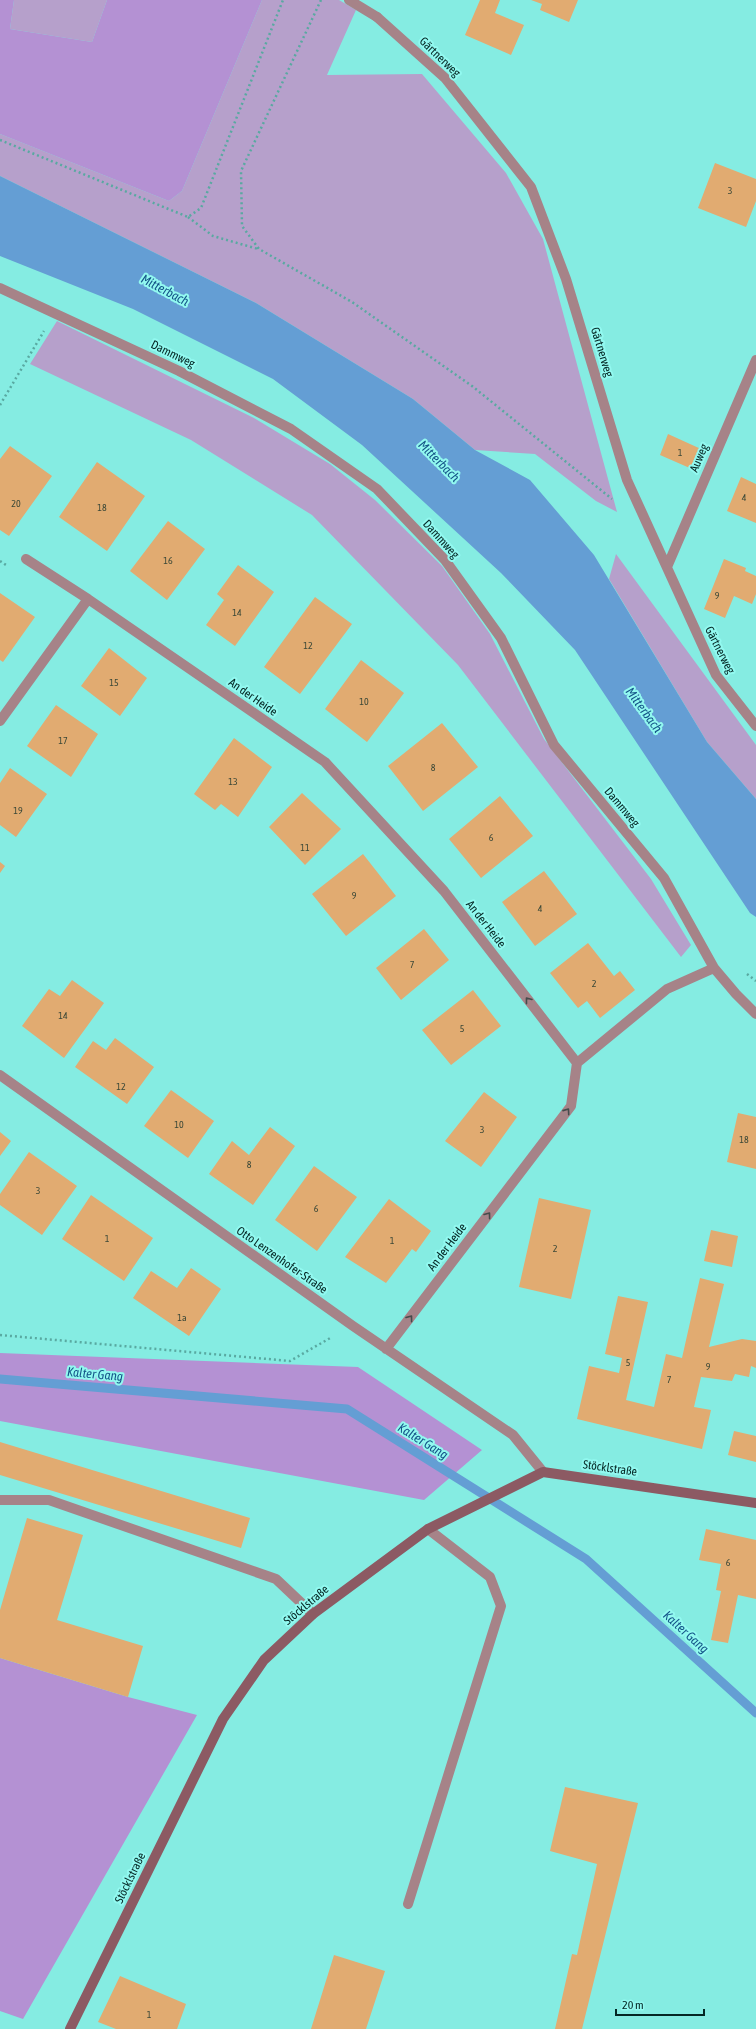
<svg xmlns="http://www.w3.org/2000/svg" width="756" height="2029" viewBox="0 0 756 2029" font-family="'Asap Condensed',sans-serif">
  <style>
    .green { fill: #b6a0cb }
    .forest { fill: #b491d3 }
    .water { fill: #649ed4 }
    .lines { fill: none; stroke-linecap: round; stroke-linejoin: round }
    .stream { stroke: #649ed4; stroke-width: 9 }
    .building { fill: #e1ab71 }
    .path { stroke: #59a9a1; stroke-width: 2.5; stroke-dasharray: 2 3; stroke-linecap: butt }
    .lane { stroke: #a68388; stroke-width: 10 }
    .street { stroke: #a68388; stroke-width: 10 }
    .secondary { stroke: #8c5a63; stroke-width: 10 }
    .oneway { stroke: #454c4c }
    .labels { text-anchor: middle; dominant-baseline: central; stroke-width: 4; stroke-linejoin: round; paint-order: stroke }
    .number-label { font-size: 10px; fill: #3b4837 }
    .street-label { font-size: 12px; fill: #042724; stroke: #92f9f0 }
    .water-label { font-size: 13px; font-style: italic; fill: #145488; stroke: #92f9f0 }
  </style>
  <rect width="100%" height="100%" fill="#85ece2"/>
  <path class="green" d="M 14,0 L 107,0 L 92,42 L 10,29 Z
    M 262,0 L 339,0 L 356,10 L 327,75 L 422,74 L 506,173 L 543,239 L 617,512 L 596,501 L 535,454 L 475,450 L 413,399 L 256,303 L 0,176 L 0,134 L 169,201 L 182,191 Z
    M 57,321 L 254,418 L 330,464 L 375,500 L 442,566 L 490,634 L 544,739 L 651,879 L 691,945 L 681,957 L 458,665 L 312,515 L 191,440 L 30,364 Z
    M 616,554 L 756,745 L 756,799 L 707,742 L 609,579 Z"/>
  <path class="forest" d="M 0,0 L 14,0 L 10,29 L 92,42 L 107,0 L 262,0 L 182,191 L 169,201 L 0,134 Z
    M 0,1353 L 358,1367 L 482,1450 L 424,1500 L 0,1421 Z
    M 0,1658 L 128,1697 L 197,1715 L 23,2019 L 0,2011 Z"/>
  <path class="water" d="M 0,176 L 256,303 L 413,399 L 475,450 L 530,480 L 594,555 L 707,742 L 756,799 L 756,917 L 750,913 L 575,650 L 501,573 L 362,445 L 273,379 L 133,309 L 0,256 Z"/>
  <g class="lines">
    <path class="stream" d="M 0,1379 L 347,1409 L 586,1559 L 756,1713"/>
  </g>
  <path class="building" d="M 480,0 L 500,0 L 495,13 L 524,25 L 511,55 L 465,35 Z
    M 531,0 L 578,0 L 569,22 L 540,10 L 542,4 Z
    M 715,163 L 756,179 L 756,201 L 746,227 L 698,208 Z
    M 668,434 L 701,449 L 692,469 L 660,455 Z
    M 10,446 L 52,476 L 9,536 L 0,530 L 0,459 Z
    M 97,462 L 145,496 L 107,551 L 59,517 Z
    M 741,477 L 756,484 L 756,523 L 727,511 Z
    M 168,521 L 205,549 L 167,600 L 130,571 Z
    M 724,559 L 746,568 L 745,571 L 756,576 L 756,594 L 752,604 L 734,596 L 725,618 L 704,609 Z
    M 238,565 L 274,592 L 235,646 L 206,625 L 224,600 L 217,594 Z
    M 0,593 L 35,617 L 3,662 L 0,660 Z
    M 315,597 L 352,624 L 300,694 L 264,667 Z
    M 109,648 L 147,678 L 120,716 L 81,686 Z
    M 361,660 L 404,693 L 367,742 L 325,709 Z
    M 56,705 L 98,734 L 71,777 L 27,746 Z
    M 442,723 L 478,767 L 423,811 L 388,766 Z
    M 234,738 L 272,767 L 238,817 L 221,804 L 215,810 L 194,794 Z
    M 10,768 L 47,794 L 16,837 L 0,825 L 0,783 Z
    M 302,793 L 341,829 L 305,865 L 269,827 Z
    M 500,796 L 533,836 L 481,878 L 449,839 Z
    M 363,854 L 396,896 L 346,936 L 312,894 Z
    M 0,862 L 5,866 L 0,873 Z
    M 544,871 L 577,914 L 535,946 L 502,902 Z
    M 424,929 L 449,960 L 401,1000 L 376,968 Z
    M 588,943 L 614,976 L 620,971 L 635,990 L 600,1018 L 587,1001 L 578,1008 L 550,973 Z
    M 72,980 L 104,1003 L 64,1058 L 22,1026 L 49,989 L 60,996 Z
    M 473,990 L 501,1026 L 451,1065 L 422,1030 Z
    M 115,1038 L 154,1067 L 127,1104 L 75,1067 L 93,1041 L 106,1050 Z
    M 171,1090 L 214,1121 L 188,1158 L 144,1126 Z
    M 484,1092 L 517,1117 L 481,1167 L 445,1141 Z
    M 738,1113 L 756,1117 L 756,1169 L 727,1162 Z
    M 270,1127 L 295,1146 L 253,1205 L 209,1174 L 232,1141 L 249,1155 Z
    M 0,1132 L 11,1141 L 0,1156 Z
    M 29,1152 L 77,1186 L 42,1235 L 0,1205 L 0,1194 Z
    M 314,1166 L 357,1197 L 317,1251 L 275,1220 Z
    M 91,1195 L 153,1238 L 124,1281 L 62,1239 Z
    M 539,1198 L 591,1210 L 571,1299 L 519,1287 Z
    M 389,1199 L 431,1231 L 416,1252 L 412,1249 L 386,1283 L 345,1257 Z
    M 711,1230 L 738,1236 L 732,1267 L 704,1261 Z
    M 191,1268 L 221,1289 L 189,1336 L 133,1298 L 151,1271 L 177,1288 Z
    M 700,1278 L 724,1284 L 709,1347 L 742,1339 L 756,1341 L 756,1368 L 751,1366 L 749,1377 L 735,1374 L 732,1381 L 701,1377 L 694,1407 L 711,1410 L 702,1449 L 577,1419 L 589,1366 L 619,1373 L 622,1358 L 605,1354 L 618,1296 L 648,1302 L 626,1400 L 654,1407 L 666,1354 L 682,1358 Z
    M 734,1431 L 756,1436 L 756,1462 L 728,1455 Z
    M 0,1442 L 250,1518 L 241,1548 L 0,1475 Z
    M 27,1518 L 83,1535 L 57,1620 L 143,1646 L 128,1697 L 0,1658 L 0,1610 Z
    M 706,1529 L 756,1540 L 756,1599 L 738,1595 L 728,1643 L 711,1640 L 721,1591 L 716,1590 L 721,1564 L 699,1560 Z
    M 565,1787 L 638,1803 L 582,2029 L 555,2029 L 572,1954 L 577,1955 L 597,1864 L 550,1851 Z
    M 334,1955 L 385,1971 L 366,2029 L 311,2029 Z
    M 120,1976 L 186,2004 L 177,2029 L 116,2029 L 98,2022 Z"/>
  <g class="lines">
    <path class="path" d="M 321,0 L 241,171 L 242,226 L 259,249 L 352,302 L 472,386 L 612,499
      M 0,140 L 188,217 L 201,208 L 283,0
      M 188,217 L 213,236 L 258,249
      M 0,405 L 44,331
      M 0,561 L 6,565
      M 747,974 L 756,981
      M 0,1335 L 290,1361 L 332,1337"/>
    <path class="lane" d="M 349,0 L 377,17
      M 0,1500 L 49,1500 L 276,1579 L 313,1614
      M 408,1904 L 501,1606 L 490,1577 L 428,1529"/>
    <path class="street" d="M 377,17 L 445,78 L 531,187 L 566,279 L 627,480 L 716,675 L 756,726
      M 0,288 L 179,371 L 291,429 L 377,489 L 445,560 L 501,638 L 554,745 L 664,878 L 714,968 L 736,994 L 756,1014
      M 26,559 L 88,599
      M 667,567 L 756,360
      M 0,721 L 88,599 L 325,762 L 444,891 L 577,1063 L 571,1106 L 386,1349
      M 577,1063 L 667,989 L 714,968
      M 0,1075 L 353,1326 L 513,1435 L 543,1472"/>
    <path class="secondary" d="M 70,2029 L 223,1719 L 264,1660 L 313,1614 L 428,1529 L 543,1472 L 756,1503"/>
  </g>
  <defs><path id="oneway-chevron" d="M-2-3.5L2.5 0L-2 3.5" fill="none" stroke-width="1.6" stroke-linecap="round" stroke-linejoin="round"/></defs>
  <g class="oneway">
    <use href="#oneway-chevron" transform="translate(528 1000) rotate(-128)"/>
    <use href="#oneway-chevron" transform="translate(567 1111) rotate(-55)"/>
    <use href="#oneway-chevron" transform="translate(488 1215) rotate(-53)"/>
    <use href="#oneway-chevron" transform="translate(410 1318) rotate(-53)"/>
  </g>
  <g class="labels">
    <g class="number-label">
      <text x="730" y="190">3</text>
      <text x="680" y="452">1</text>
      <text x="744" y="497">4</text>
      <text x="16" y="503">20</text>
      <text x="102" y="507">18</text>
      <text x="168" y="560">16</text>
      <text x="717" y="595">9</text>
      <text x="237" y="612">14</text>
      <text x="308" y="645">12</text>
      <text x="114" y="682">15</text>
      <text x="364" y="701">10</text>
      <text x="63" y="740">17</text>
      <text x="433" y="767">8</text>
      <text x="233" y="781">13</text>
      <text x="18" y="810">19</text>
      <text x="491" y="837">6</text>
      <text x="305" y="847">11</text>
      <text x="354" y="895">9</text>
      <text x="540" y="908">4</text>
      <text x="412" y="964">7</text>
      <text x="594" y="983">2</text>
      <text x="63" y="1015">14</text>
      <text x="462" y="1028">5</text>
      <text x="121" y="1086">12</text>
      <text x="179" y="1124">10</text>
      <text x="482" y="1129">3</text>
      <text x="744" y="1139">18</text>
      <text x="249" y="1164">8</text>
      <text x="38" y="1190">3</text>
      <text x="316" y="1208">6</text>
      <text x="107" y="1238">1</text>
      <text x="392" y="1240">1</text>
      <text x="555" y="1248">2</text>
      <text x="182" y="1317">1a</text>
      <text x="628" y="1362">5</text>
      <text x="708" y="1366">9</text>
      <text x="669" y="1379">7</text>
      <text x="728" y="1562">6</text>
      <text x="149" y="2014">1</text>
    </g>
    <g class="street-label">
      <text transform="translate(440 57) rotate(44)">Gärtnerweg</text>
      <text transform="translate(602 352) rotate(73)">Gärtnerweg</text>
      <text transform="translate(173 354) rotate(26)">Dammweg</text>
      <text transform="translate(699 458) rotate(-67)">Auweg</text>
      <text transform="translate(441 539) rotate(48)">Dammweg</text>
      <text transform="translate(720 650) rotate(63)">Gärtnerweg</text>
      <text transform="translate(253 697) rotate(35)">An der Heide</text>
      <text transform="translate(622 807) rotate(50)">Dammweg</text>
      <text transform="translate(486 924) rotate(52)">An der Heide</text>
      <text transform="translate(447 1247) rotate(-53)">An der Heide</text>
      <text transform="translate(282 1260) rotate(35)">Otto Lenzenhofer-Straße</text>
      <text transform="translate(610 1468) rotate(8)">Stöcklstraße</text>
      <text transform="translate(306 1605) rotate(-40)">Stöcklstraße</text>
      <text transform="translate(130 1878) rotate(-64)">Stöcklstraße</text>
    </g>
    <g class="water-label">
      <text transform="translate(165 290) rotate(28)">Mitterbach</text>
      <text transform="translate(439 461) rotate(45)">Mitterbach</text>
      <text transform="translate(644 710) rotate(54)">Mitterbach</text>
      <text transform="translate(95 1374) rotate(5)">Kalter Gang</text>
      <text transform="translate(423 1441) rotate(32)">Kalter Gang</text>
      <text transform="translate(686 1632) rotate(42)">Kalter Gang</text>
    </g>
  </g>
  <path d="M616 2009v6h88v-6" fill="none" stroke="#042724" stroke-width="2"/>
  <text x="622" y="2009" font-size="12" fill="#042724" stroke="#92f9f0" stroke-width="3" paint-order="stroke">20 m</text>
</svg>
